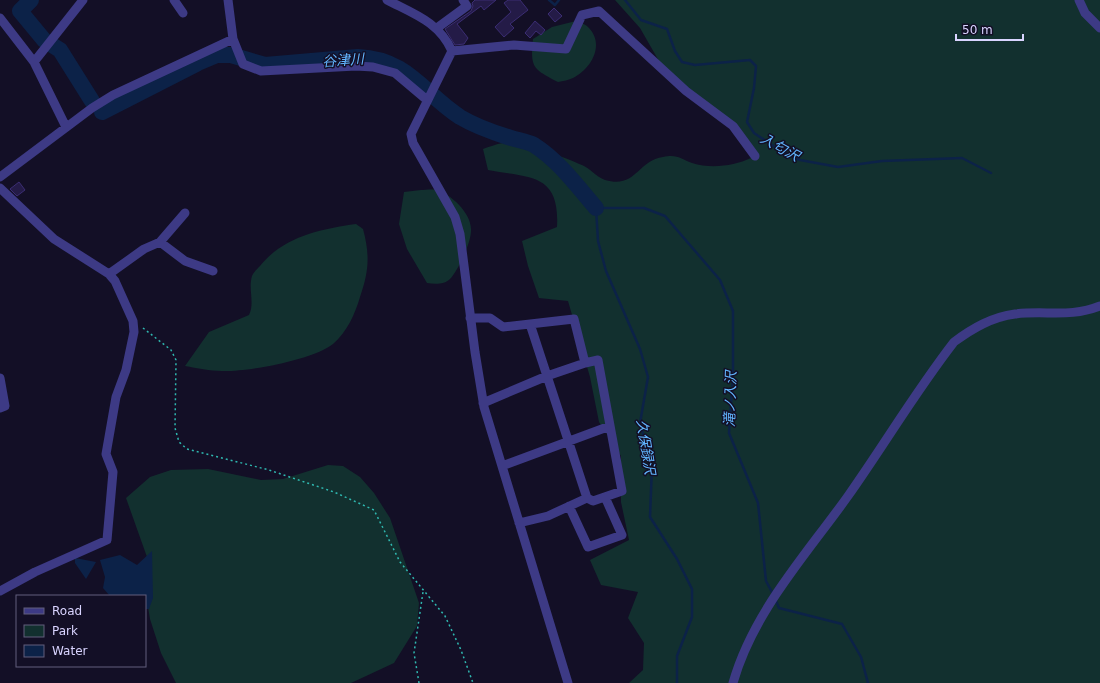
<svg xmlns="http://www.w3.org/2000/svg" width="1100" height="683" viewBox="0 0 1100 683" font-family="'DejaVu Sans','Noto Sans JP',sans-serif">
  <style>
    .green { fill: #12302f }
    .water { fill: #0c2248 }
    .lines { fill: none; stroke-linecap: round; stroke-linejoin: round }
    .stream { stroke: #0c2248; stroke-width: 2.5 }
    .river { stroke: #0c2248; stroke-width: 16 }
    .building { fill: #241b47; stroke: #3b2d73 }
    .path { stroke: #2fb8b0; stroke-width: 1.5; stroke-dasharray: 2 3; stroke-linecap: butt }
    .minor { stroke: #3d3a85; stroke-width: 9 }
    .labels { text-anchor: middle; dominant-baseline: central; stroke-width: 3; stroke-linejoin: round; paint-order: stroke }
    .water-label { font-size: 14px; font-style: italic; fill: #62b6ff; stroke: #130f26 }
  </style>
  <rect width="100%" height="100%" fill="#130f26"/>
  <path class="green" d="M 615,0 L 1100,0 L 1100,683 L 629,683 L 643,670 L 644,643 L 628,618 L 638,592 L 601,585 L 590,560 L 629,540 L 621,502 L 621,456 L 599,422 L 590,377 L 568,301 L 539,298 L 528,266 L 522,241 L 557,227 C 560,173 530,178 488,170 L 483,149 C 489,147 496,144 503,143 C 521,140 564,157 582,165 C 590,168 596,177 605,180 C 636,189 637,161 663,157 C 678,154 680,159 692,163 C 711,169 734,166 751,158 L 734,130 L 667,75 L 640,28 Z
    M 576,21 C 580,23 586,24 589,28 C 605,45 591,69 573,78 C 569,80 563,81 558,82 C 533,69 530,68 533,39 L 552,27 Z
    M 421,190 C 425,190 432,189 436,190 C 451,194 471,213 471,229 C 472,241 458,271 450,279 C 444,285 434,284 427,283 L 407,249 L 399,224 L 404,192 Z
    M 356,224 L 363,229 C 370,255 369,271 360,297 C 355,314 347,332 333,344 C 313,360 247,372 222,371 C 210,371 197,368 185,366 L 209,332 L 249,315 C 255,303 248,289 252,276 C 253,273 257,269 260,266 C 283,237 320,229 356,224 Z
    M 328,465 L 343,466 L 360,477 L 374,493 L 390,518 L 419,603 L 417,626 L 394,663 L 351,683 L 176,683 L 161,653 L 150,619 L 146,595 L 147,557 L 126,498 L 150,477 L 171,470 L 208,469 L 261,480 L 283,479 Z"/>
  <path class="water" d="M 152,551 L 153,598 L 149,609 L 145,609 L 145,596 L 110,596 L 103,588 L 105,577 L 100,560 L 120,555 L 137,565 Z
    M 75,558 L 96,562 L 86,579 L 75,563 Z"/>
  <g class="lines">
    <path class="stream" d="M 549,0 L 555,5 L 559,0
      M 625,0 L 641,20 L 667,29 L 675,51 L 682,62 L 695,65 L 750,60 L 756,66 L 754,88 L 747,122 L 754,133 L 781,151 L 800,160 L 838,167 L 882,161 L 962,158 L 991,173
      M 776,601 L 779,608 L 842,624 L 861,657 L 868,683
      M 677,683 L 677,656 L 692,617 L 692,589 L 677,559 L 650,517 L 652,466 L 640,423 L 648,377 L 640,349 L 606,271 L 598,241 L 596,208 L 644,208 L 665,216 L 720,280 L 733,311 L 733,375 L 729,433 L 758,503 L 766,581 L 773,594"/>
    <path class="river" d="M 31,0 L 20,11 L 44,40 L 60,50 L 92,101
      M 102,112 L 198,63 L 217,55 L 231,55 L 265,65 L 358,57 C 408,59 423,93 460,117 C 475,126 492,132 508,137 C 516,140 527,141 534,145 C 559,161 577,186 596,208"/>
  </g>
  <path class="building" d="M 475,0 L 496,0 L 484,10 L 481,6 L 457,24 L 468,38 L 464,44 L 455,45 L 445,29 L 471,11 L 473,6 L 472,3 Z
    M 508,0 L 520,0 L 528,10 L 510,24 L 514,28 L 504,37 L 495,27 L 511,12 L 504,3 Z
    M 554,8 L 562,16 L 555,22 L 548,14 Z
    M 535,21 L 545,30 L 541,35 L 536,31 L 530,38 L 525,33 Z
    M 19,182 L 25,190 L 17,196 L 10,189 Z"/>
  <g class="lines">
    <path class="path" d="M 143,328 L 171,350 L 176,360 L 175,428 L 179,442 L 187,449 L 269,470 L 334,492 L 374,510 L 400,562 L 445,616 L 461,650 L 473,683
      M 419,683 L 414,653 L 423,592"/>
    <path class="minor" d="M 174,0 L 183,13
      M 387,0 C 414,14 439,22 452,51 L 411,134 L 413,143 L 455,217 L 460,234 L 475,352 L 484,407 L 568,683
      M 1079,0 L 1085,13 L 1100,28
      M 0,18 L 34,62 L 66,127
      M 437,28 L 467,6 L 463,0
      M 233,39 L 243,64 L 261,71 L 356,66 L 373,67 L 395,73 L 427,100
      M 452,51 L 514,45 L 566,49 L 582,15 L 599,11 L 686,91 L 733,126 L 755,156
      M 34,62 L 83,0
      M 0,177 L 92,108 L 113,95 L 233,39 L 228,0
      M 0,188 L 54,239 L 109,274 L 115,281 L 133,321 L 134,332 L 126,370 L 116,397 L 106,454 L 113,472 L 107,540 L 35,572 L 0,591
      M 160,242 L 185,261 L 213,271
      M 109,274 L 144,249 L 160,242 L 185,213
      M 470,318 L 490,318 L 503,327 L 574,319 L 585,363 L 547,376 L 483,403
      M 585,363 L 598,360 L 622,491 L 593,501 L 587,498
      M 0,378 L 5,406 L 0,408
      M 502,466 L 610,426
      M 569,506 L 588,547 L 622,535 L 605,497
      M 519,523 L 548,516 L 587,498 L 530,324
      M 733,683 C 753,612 806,555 848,496 C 884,445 916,391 954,342 C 973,328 992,317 1015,314 C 1045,310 1070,318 1100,306"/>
  </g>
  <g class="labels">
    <g class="water-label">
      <text transform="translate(343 60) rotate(-4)">谷津川</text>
      <text transform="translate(780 147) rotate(29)">入匂沢</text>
      <text transform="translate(730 399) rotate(-88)">滝ノ入沢</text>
      <text transform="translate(646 447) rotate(81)">久保録沢</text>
    </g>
  </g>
  <rect x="16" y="595" width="130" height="72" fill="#130f26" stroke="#625e7d"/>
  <rect x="24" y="608" width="20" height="6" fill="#3d3a85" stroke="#625e7d"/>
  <text x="52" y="615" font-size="12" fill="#d9d4ff">Road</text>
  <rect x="24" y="625" width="20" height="12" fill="#12302f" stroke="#625e7d"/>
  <text x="52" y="635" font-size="12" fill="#d9d4ff">Park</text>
  <rect x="24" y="645" width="20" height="12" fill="#0c2248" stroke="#625e7d"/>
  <text x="52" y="655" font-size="12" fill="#d9d4ff">Water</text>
  <path d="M956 34v6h67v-6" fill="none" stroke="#d9d4ff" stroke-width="2"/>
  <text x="962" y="34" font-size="12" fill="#d9d4ff" stroke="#130f26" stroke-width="3" paint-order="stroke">50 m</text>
</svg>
